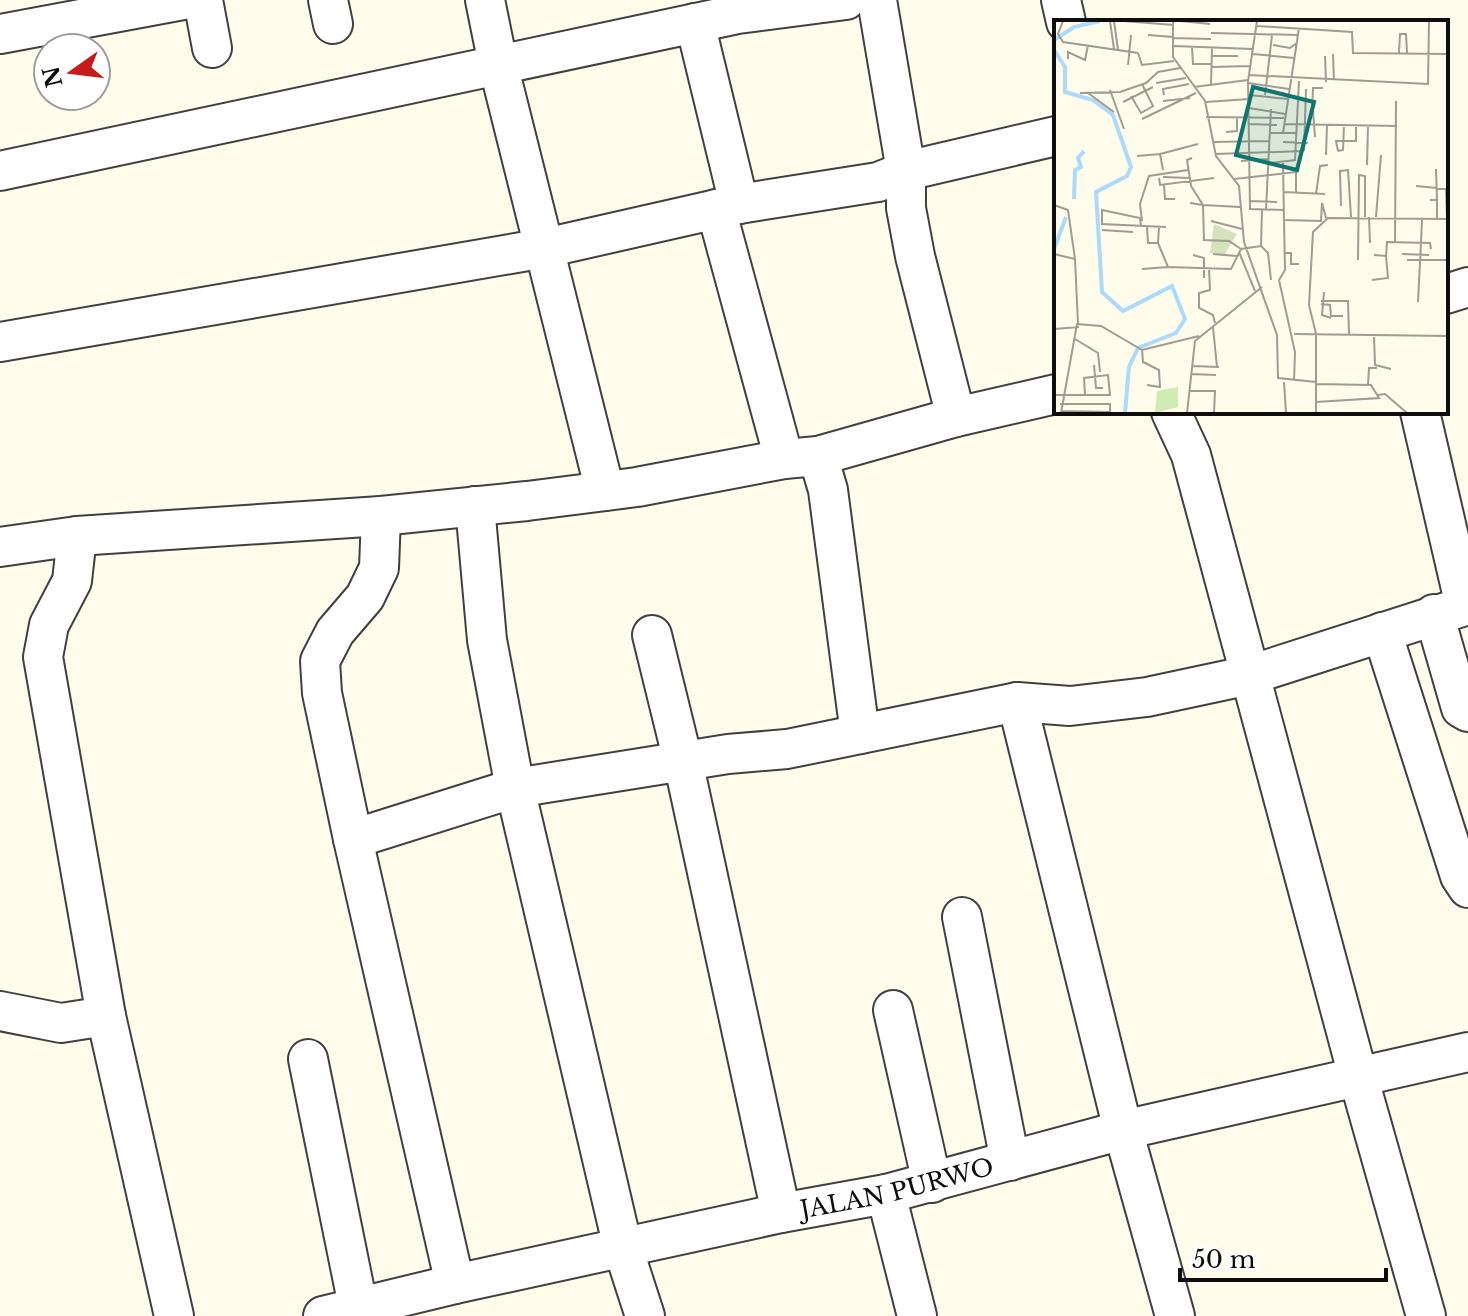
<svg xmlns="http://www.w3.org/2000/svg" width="1468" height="1316" viewBox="0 0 1468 1316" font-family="'Libre Baskerville',serif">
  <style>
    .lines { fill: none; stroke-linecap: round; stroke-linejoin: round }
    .minor-casing { stroke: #404040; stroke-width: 42 }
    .minor { stroke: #fff; stroke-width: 38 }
    .labels { text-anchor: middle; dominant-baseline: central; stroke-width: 8; stroke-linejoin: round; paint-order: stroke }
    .street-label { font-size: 24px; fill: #0d0d0d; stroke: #fff }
    .inset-river { fill: none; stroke: #acdafb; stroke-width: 4 }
    .inset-road { fill: none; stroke: #9e9c93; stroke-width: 2 }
    .view { fill: #0f766e; fill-opacity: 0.15; stroke: #0f766e; stroke-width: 4 }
    .inset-edge { fill: none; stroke: #0d0d0d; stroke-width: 4 }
  </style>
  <rect width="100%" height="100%" fill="#fffcec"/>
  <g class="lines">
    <defs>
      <g id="minor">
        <path d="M 203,0 L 212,48"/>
        <path d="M 328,0 L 333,24"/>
        <path d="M 485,0 L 498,64 L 605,491"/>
        <path d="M 877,0 L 906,171 L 906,208 L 915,256 L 956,417"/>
        <path d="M 1061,0 L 1066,22"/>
        <path d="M 695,23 L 739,204"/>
        <path d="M 0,34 L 183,0"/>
        <path d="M 0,171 L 738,14 L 846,0"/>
        <path d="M 716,209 L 784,459 L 818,456 L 956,417 L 1056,394"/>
        <path d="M 1446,294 L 1468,287"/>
        <path d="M 0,342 L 545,248 L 739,204 L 878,182 L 906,171 L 1056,136"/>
        <path d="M 1171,412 L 1191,455 L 1358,1076 L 1426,1316"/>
        <path d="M 1420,412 L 1465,606"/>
        <path d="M 818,456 L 828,490 L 860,734"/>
        <path d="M 475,506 L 487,640 L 515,788 L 623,1248 L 645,1316"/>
        <path d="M 381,516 L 379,568 L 365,597 L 335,632 L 320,661 L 322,693 L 353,839 L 455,1284"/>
        <path d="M 77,536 L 72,581 L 49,625 L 43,657 L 106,1016 L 174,1316"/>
        <path d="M 0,547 L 77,536 L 381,516 L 527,501 L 637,487 L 784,459"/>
        <path d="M 1434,614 L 1461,708 L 1468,712"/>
        <path d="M 1382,632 L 1460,876 L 1468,888"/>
        <path d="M 652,635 L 683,761 L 781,1213"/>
        <path d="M 1017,702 L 1123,1130 L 1175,1316"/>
        <path d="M 353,839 L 515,788 L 728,754 L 787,749 L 1017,702 L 1070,706 L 1147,697 L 1250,675 L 1468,605"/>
        <path d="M 962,917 L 1010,1161"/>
        <path d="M 893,1010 L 932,1183"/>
        <path d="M 0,1011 L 61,1023 L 106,1016"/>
        <path d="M 308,1059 L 358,1306"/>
        <path d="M 886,1194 L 917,1316"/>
        <path id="s1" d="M 323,1316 L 455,1284 L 781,1213 L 886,1194 L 1123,1130 L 1468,1052"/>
      </g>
    </defs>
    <use href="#minor" class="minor-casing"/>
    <use href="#minor" class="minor"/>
  </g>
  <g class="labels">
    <g class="street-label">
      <text stroke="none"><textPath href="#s1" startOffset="588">JALAN PURWO</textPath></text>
    </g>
  </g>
  <g transform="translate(1054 20)">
    <rect width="394" height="394" fill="#fffcec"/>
    <path d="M 124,367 L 124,387 L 101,393 L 103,371 Z" fill="#ceecb3"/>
    <path d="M 160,204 L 183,214 L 171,234 L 156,233 Z" fill="#d4e3bc"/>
    <path class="inset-river" d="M 0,20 L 20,7 L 46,1M 0,30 L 11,47 L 11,72 L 39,80 L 59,95 L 77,147 L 73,156 L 42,172 L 48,272 L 69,291 L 118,266 L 131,299 L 122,313 L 84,328 L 75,347 L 71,393M 20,179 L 21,150 L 27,147 L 24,138 L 30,131M 0,229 L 12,197"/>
    <path class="inset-road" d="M 9,1 L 4,14 L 9,22 L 84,33M 56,1 L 60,29M 60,1 L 64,30M 69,1 L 120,5M 119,1 L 119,37 L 151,81 L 162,136 L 185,166 L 190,222 L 223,315 L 224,358 L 262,362M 127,1 L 156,4M 203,6 L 298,12 L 299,33 L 394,34M 157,13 L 244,15M 94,15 L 119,17M 119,18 L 157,19M 219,25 L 236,28 L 243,23M 120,26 L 199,29M 138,27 L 139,44 L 157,44M 84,33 L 88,45 L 120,41M 345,33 L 346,14 L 352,14 L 353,33M 199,34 L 240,38M 279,34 L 280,61M 158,36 L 184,36M 271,36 L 272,62M 14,39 L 14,32 L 31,40 L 34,25M 74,45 L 77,15M 157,47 L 197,46M 194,55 L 374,64 L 375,1M 102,63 L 132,58M 194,63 L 235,69M 157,65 L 158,28M 140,67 L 194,60M 56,70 L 70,109M 26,73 L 66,72 L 92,63 L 104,52 L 126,48M 34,73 L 60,92M 110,75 L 109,69 L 135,64M 195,75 L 234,79M 211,75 L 218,15M 77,76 L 87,93 L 99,86 L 88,64M 109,81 L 136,78M 69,82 L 99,67M 152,82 L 195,79M 195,88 L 231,94M 258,91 L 259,68 L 269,68M 259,91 L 261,117M 152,97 L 230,98M 88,99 L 142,73M 194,104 L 223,105M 230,104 L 343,106M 172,112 L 183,111 L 183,97M 216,113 L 242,113M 229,113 L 245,8M 160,122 L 215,121M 229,122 L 254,123M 250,131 L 252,69M 284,131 L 282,121 L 302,121 L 302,105M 284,131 L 289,130 L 290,105M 106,134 L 144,124M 161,134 L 250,131M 272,135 L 273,105M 83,136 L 106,134 L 109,150M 138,138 L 133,140 L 137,166 L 149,185 L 186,187M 241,140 L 245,61M 187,141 L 214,139M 215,143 L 242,140M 229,143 L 230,200 L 268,201M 313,145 L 314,106M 382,149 L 383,180M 109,157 L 135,158M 105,158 L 106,165 L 160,158M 180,159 L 242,152 L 242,172M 110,165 L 111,179 L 121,179M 362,166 L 394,169M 392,169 L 393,199M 230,172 L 271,174M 262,174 L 266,146 L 274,145M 376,180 L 383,180 L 383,199M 196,181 L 223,182M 136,183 L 149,185 L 150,220 L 175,221 L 187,229M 0,185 L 14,190 L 21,239M 287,186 L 286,151 L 294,150 L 297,197M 195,189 L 230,190M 196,189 L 194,61 L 203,1M 212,189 L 217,89M 315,197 L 316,223M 322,197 L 327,135M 267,200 L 268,183 L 272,198M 88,201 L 86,184 L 95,156 L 134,150M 157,201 L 188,209M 87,206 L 86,198 L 48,190 L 48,204 L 112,207M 93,207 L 94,223 L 104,223M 105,207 L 104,223 L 114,247 L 177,249 L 187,229 L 207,226 L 214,233 L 217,260M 48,210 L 79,212M 341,222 L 342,81M 367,223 L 368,199M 207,226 L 208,189M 185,232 L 201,271M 230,233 L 237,233 L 237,244 L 245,244M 0,234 L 21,239 L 24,304M 159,234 L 183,236M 348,234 L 375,235M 139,235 L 150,238 L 150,258M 320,235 L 332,236 L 333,222 L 376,223 L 377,229M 304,240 L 305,155 L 311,156 L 311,197M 353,240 L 394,240M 155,248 L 156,270 L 145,273 L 145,288 L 159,295 L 161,303M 88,249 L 114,247M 225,260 L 241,332 L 240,361M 225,260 L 231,250 L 230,200M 318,260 L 334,258 L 332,236M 270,272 L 268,295 L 277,298M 267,281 L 294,281 L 295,314M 364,282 L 367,223M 267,284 L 276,285 L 277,296 L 289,296M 159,307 L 163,347M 0,309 L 25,307M 240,314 L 394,316M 320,315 L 321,345 L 337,349M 21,319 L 44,333 L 46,352M 88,329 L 89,342 L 105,350 L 106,367 L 93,365M 40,345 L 42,368 L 49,368M 139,346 L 165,347M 137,354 L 162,355M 230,362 L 232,393M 262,364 L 317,365 L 325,378 L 262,382M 314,365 L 315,348 L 323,348M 136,371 L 161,371 L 160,393M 0,375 L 56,375 L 54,355 L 30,358 L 31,375M 324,375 L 331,374 L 353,393M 6,384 L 56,384 L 56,393M 7,391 L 56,392M 7,393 L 23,304 L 47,306 L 88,330 L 145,316M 133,393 L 141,321 L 208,267M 262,393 L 262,314 L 255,285 L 259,212 L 274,198 L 394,199"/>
    <path class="view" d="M 199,67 L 260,82 L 243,150 L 182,135 Z"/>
    <rect width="394" height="394" class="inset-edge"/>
  </g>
  <g transform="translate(72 72) rotate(256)"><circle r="38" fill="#ffffff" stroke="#9e9e9e" stroke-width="2"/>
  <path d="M0-6L14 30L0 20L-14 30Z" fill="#c71b1a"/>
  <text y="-12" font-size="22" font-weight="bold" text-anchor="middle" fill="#0d0d0d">N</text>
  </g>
  <path d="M1180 1268v12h206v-12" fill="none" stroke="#0d0d0d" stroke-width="4"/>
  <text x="1192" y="1268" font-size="24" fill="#0d0d0d" stroke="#ffffff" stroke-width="6" paint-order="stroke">50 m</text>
</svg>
